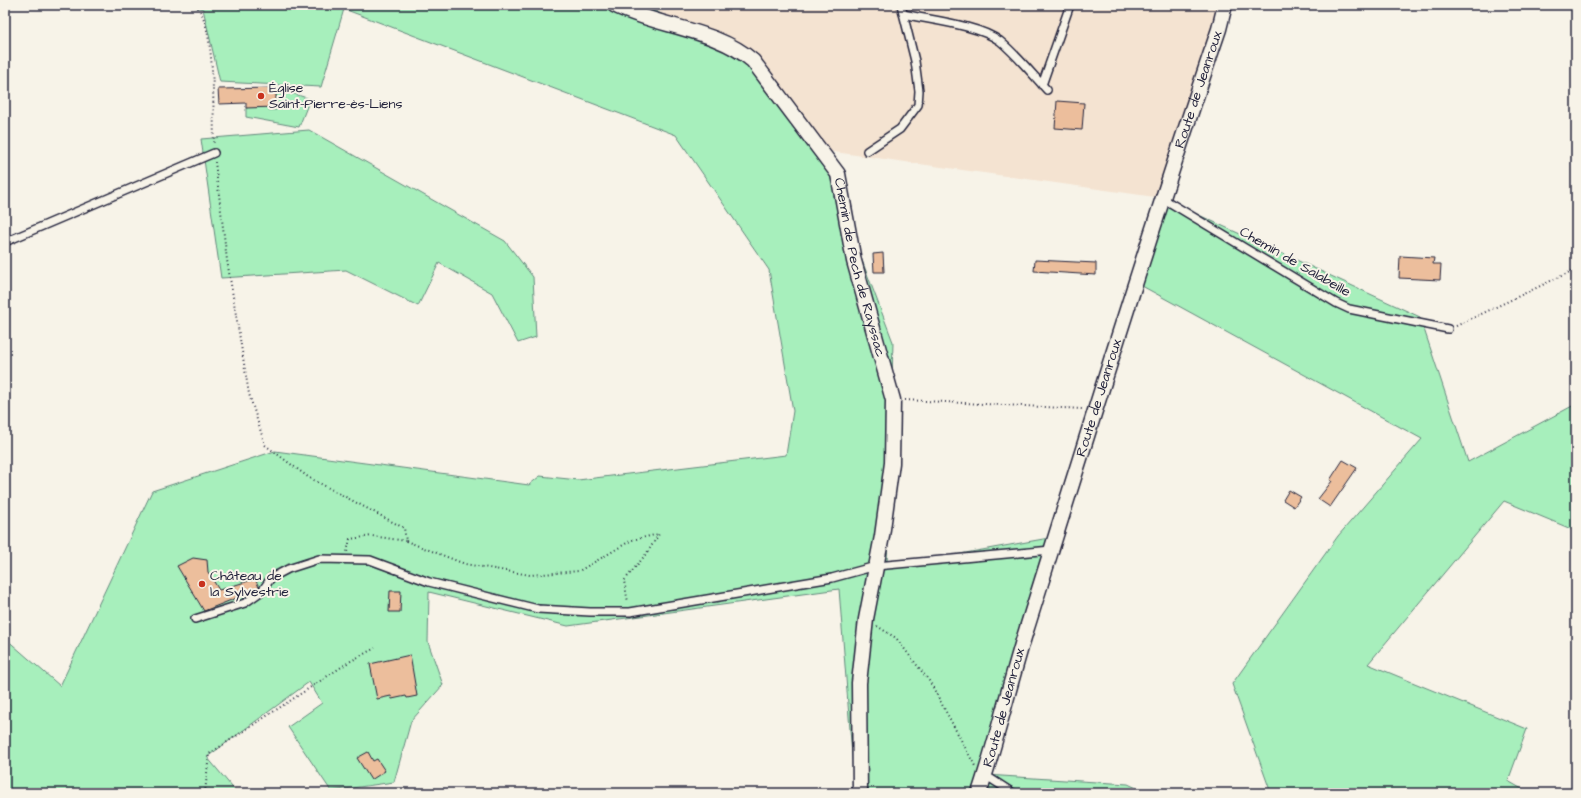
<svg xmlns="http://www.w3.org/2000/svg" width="1581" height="798" viewBox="0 0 1581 798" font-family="'Architects Daughter',sans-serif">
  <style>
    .built { fill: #f4e3d1 }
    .green { fill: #a7efbc; stroke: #64887c }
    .building { fill: #ecbe9c; stroke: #22223b }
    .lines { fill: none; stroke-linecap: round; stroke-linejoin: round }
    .lane-casing { stroke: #22223b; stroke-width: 10 }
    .street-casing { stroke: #22223b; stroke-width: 17 }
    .path { stroke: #22223b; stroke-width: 2; stroke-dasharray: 1 3; stroke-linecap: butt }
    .lane { stroke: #f7f3e8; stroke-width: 7 }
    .street { stroke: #f7f3e8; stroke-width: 14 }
    .poi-dot { fill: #c8321e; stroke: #f7f3e8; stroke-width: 1.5 }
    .labels { text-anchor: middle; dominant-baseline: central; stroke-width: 4; stroke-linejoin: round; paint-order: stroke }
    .poi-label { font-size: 14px; fill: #22223b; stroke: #f7f3e8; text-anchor: start }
    .street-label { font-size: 14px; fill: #22223b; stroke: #f7f3e8 }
  </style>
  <rect width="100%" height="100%" fill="#f7f3e8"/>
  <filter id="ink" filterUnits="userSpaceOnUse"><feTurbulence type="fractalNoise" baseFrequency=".025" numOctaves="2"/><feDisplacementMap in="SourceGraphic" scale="8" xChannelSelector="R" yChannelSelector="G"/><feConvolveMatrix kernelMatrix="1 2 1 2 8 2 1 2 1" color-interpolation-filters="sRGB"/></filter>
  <g filter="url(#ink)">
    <path class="built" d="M 644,5 L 1225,5 L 1162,198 L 820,150 Z"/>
    <path class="green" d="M 189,5 L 644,5 L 753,61 L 820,150 L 893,342 L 887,567 L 1049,538 L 986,775 L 1128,784 L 1147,793 L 862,793 L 853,768 L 839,589 L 568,626 L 429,592 L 428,642 L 443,685 L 411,721 L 394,782 L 331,791 L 288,727 L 322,703 L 309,682 L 207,757 L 237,793 L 5,793 L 5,638 L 60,686 L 152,491 L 275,451 L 529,485 L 540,476 L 578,480 L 786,455 L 793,411 L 769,270 L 676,135 L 344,9 L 321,87 L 220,82 L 203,9 Z
      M 276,88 L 310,99 L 299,127 L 246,117 L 246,108 L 269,102 L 269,110 L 276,110 Z
      M 309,130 L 505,241 L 533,277 L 536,337 L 518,343 L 492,293 L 439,263 L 418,306 L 346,270 L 221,278 L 201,139 Z
      M 1162,198 L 1420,317 L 1468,462 L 1576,404 L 1576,531 L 1504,501 L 1368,664 L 1527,729 L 1508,781 L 1529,793 L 1271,793 L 1232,684 L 1338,536 L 1422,439 L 1131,280 Z"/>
    <path class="building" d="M 276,88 L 276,107 L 246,108 L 246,103 L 219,104 L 218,89 Z
      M 1057,101 L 1084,103 L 1082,130 L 1055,128 Z
      M 883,253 L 884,272 L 874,272 L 873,254 Z
      M 1400,256 L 1434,258 L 1433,264 L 1441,264 L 1440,280 L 1399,278 Z
      M 1035,260 L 1096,263 L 1096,275 L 1034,271 Z
      M 1343,460 L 1357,468 L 1330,507 L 1318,499 L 1332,481 L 1330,480 Z
      M 1289,490 L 1301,497 L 1294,507 L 1283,500 Z
      M 193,558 L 207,560 L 208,572 L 219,590 L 255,579 L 259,587 L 251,592 L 204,611 L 177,566 Z
      M 390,591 L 401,591 L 400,612 L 389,612 Z
      M 410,655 L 417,696 L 407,698 L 406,696 L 392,699 L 391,696 L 377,699 L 370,664 Z
      M 368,752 L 373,761 L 377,759 L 385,771 L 371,780 L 357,758 Z"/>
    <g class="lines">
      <defs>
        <path id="lane" d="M 903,14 C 930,20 979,25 1000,41 C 1017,55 1032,74 1047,90
          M 1042,85 L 1070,5
          M 867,151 L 900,129 L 918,105 L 919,91 L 915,61 L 901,5
          M 1162,198 L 1336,303 L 1349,309 L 1448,329
          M 5,242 L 214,153
          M 195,619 L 245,603 L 262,591 L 271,578 L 288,569 L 319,559 L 370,560 L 429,582 L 538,609 L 590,612 L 630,612 L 832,578 L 876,566 L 1051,550
          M 985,775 L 1013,793"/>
        <g id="street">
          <path id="s1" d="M 614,5 C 657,27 717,29 753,61 L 838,174 L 854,261 L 893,400 L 892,463 L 882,536 L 866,619 L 859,683 L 860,793"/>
          <path id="s2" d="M 979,793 C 997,740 1009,685 1026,631 C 1089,430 1151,229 1219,29 L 1225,5"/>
        </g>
      </defs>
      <use href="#lane" class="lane-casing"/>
      <use href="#street" class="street-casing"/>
      <path class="path" d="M 195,5 C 216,20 213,116 214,143
        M 215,162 L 227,260 L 249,394 L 265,445 L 308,477 L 404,528 L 406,541 L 372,536 L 350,539 L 347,552
        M 1456,326 L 1576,269
        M 905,400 L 1083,409
        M 406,541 L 465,564 L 530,575 L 579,571 L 632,540 L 659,534 L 647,553 L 624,581 L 628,602
        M 877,626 L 896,638 L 930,682 L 975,766
        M 205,793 L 209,754 L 349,662 L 375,648"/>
      <use href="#lane" class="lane"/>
      <use href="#street" class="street"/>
    </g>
  </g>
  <g class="poi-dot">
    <circle cx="261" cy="96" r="4"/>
    <circle cx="202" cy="584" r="4"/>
  </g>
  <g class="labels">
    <g class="poi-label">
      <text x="269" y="88">Église<tspan x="269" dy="16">Saint-Pierre-ès-Liens</tspan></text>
      <text x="210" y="576">Château de<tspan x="210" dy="16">la Sylvestrie</tspan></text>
    </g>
    <g class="street-label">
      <text stroke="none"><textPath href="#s2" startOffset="737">Route de Jeanroux</textPath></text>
      <text transform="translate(1295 262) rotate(30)">Chemin de Salabeille</text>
      <text stroke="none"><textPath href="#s1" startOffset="388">Chemin de Pech de Rayssac</textPath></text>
      <text stroke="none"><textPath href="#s2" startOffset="413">Route de Jeanroux</textPath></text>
      <text stroke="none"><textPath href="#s2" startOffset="89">Route de Jeanroux</textPath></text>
    </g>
  </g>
  <rect width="1581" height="798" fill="none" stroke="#f7f3e8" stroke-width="20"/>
  <rect x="10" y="10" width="1561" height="778" fill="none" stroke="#22223b" stroke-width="1.5" filter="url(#ink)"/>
</svg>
